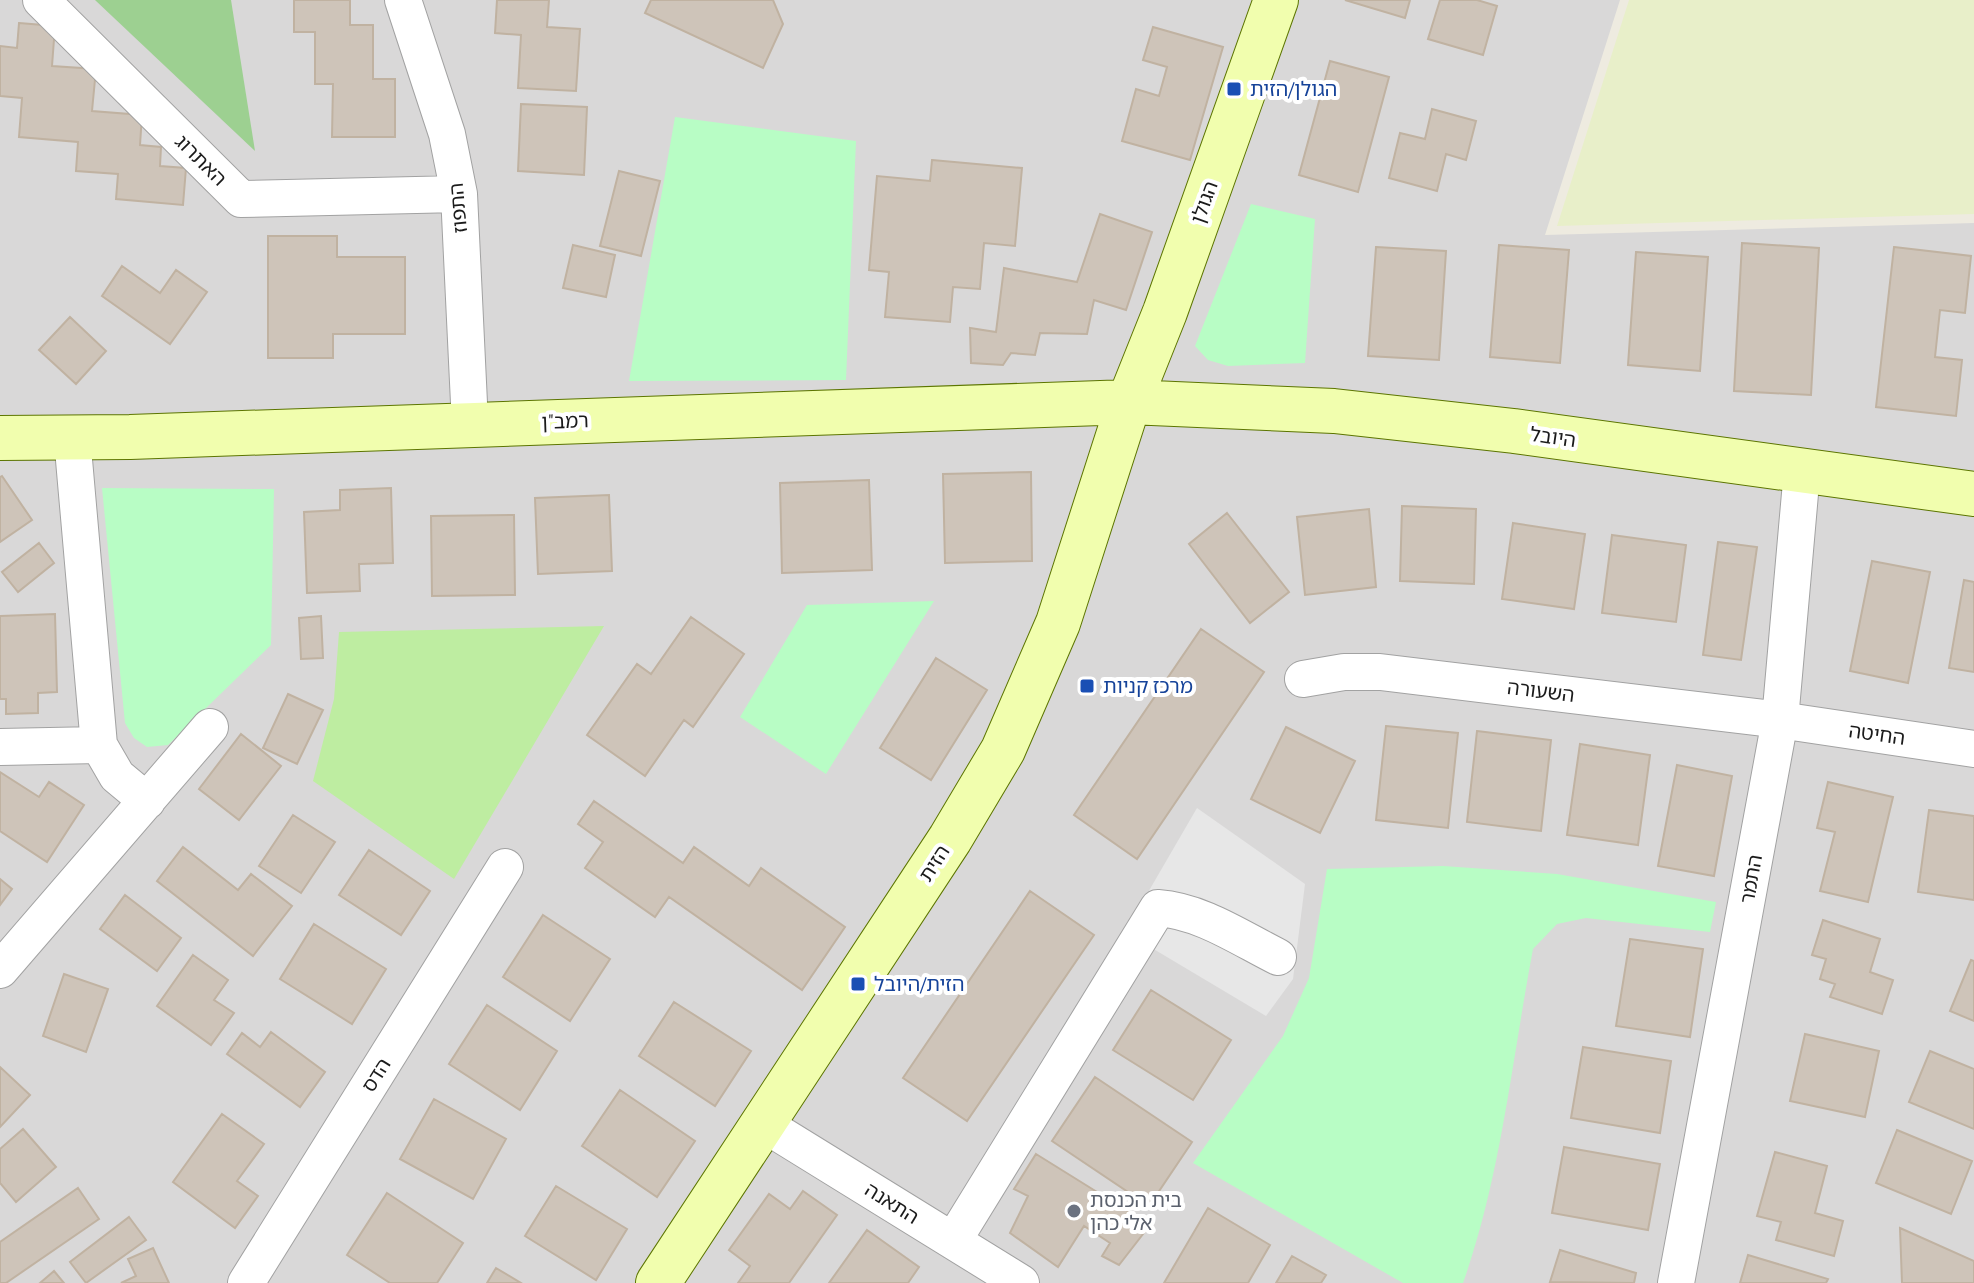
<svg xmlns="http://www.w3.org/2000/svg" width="1974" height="1283" viewBox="0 0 1974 1283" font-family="'PT Sans Narrow','Noto Sans Hebrew',sans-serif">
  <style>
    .residential { fill: #d9d8d8 }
    .farmland { fill: #e8efc9 }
    .grass { fill: #beeda1 }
    .forest { fill: #9dd091 }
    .park { fill: #b8fdc5 }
    .parking { fill: #e7e7e7 }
    .building { fill: #cec4b9; stroke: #c0b2a1; stroke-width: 2 }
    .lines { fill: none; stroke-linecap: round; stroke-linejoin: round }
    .street-casing { stroke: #a2a2a2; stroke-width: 38 }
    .secondary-casing { stroke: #5c7500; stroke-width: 46 }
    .street { stroke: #fff; stroke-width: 36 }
    .secondary { stroke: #f1feae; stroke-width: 44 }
    .transit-dot { fill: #1a4fb4; stroke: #fff; stroke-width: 3 }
    .worship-dot { fill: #6b7280; stroke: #fff; stroke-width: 3 }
    .labels { text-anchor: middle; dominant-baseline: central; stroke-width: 8; stroke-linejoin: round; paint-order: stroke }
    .transit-label { font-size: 20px; fill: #164399; stroke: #fff; text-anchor: start }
    .street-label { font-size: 20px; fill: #1b1b1b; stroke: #fff }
    .worship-label { font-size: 20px; fill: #5b616d; stroke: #fff; text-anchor: start }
  </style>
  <rect width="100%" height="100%" fill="#eeebe0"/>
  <path class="residential" d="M 0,0 L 1620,0 L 1545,235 L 1974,223 L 1974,1283 L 0,1283 Z"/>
  <path class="farmland" d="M 1629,0 L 1974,0 L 1974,214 L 1557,226 Z"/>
  <path class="grass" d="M 604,626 L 454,879 L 313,781 L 334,699 L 339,632 Z"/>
  <path class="forest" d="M 95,0 L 231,0 L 255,151 Z"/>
  <path class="park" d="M 675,117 L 856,141 L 846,380 L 629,381 Z
    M 1251,204 L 1315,219 L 1305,363 L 1228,366 L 1208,360 L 1195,346 Z
    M 102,488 L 274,489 L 271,645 L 168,745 L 147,747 L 134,738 L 125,723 Z
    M 934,601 L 826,774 L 740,717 L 807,605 Z
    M 1443,866 L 1557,874 L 1716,902 L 1710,932 L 1586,918 L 1557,924 L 1533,949 C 1512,1060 1501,1176 1463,1283 L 1403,1283 L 1193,1163 L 1283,1036 L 1309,978 L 1327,869 Z"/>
  <path class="parking" d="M 1197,808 L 1305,884 L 1293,979 L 1266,1016 L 1125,932 Z"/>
  <path class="building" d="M 294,0 L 350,0 L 350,25 L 373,25 L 373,79 L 395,79 L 395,137 L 332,137 L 333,84 L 315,84 L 315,32 L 294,32 Z
    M 497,0 L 549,0 L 547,27 L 580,29 L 576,91 L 518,88 L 521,35 L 495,33 Z
    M 651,0 L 773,0 L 783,24 L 763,68 L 645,13 Z
    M 1345,0 L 1410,0 L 1405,18 Z
    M 1440,0 L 1477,0 L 1497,6 L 1483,55 L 1428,39 Z
    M 19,23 L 55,26 L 52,66 L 96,69 L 92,111 L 142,115 L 140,145 L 161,147 L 160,166 L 186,168 L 183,205 L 116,199 L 118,174 L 76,171 L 78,142 L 19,137 L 22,98 L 0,96 L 0,46 L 17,48 Z
    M 1153,27 L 1223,47 L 1190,160 L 1122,141 L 1136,89 L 1159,96 L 1167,67 L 1143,60 Z
    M 1330,61 L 1389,77 L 1358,192 L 1299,175 Z
    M 521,104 L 587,107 L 584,175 L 518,171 Z
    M 1432,109 L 1476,121 L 1466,160 L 1446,154 L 1437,191 L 1389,178 L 1400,133 L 1425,139 Z
    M 932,160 L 1022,168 L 1015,246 L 984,243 L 980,289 L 953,287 L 950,322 L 885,317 L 889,272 L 869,270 L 877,176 L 930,181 Z
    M 619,171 L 660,181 L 641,256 L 600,246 Z
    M 1100,214 L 1152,232 L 1126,310 L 1094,300 L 1087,334 L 1040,333 L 1035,355 L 1011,353 L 1003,365 L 971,363 L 970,328 L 996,332 L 1004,268 L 1077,282 Z
    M 268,236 L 337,236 L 337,257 L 405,257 L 405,334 L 333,334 L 333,358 L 268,358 Z
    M 1742,243 L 1819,248 L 1811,395 L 1734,391 Z
    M 573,245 L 615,255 L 606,297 L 563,288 Z
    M 1499,245 L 1569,250 L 1560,363 L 1490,357 Z
    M 1376,247 L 1446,251 L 1439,360 L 1368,356 Z
    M 1894,247 L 1971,256 L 1965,313 L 1940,310 L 1935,357 L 1962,360 L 1956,416 L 1876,407 Z
    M 1636,252 L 1708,257 L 1700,371 L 1628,365 Z
    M 122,266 L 160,293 L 176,270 L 207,292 L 170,344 L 102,296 Z
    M 70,317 L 106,351 L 76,384 L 39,350 Z
    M 1031,472 L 1032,561 L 945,563 L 943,474 Z
    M 2,476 L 32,520 L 0,542 L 0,477 Z
    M 869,480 L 872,570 L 782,573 L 780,483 Z
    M 391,488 L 393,563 L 359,564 L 360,591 L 307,593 L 304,512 L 340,510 L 340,490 Z
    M 609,495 L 612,571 L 538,574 L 535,498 Z
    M 1402,506 L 1476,509 L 1474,584 L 1400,581 Z
    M 1369,509 L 1376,587 L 1305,595 L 1297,517 Z
    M 1227,513 L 1289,592 L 1250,623 L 1189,544 Z
    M 514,515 L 515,595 L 432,596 L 431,516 Z
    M 1513,523 L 1585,534 L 1574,609 L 1502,599 Z
    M 1612,535 L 1686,545 L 1676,622 L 1602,613 Z
    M 1718,542 L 1757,547 L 1741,660 L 1703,655 Z
    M 39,543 L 54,563 L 18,592 L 2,572 Z
    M 1872,561 L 1930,572 L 1908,683 L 1850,671 Z
    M 1964,580 L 1974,582 L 1974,672 L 1949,668 Z
    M 55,614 L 57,692 L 38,693 L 38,713 L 6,714 L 6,699 L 0,699 L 0,616 Z
    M 321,616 L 323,658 L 301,659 L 299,618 Z
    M 691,617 L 744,654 L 693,727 L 684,720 L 645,776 L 587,735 L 637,664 L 651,674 Z
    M 1201,629 L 1264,672 L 1137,859 L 1074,815 Z
    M 936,658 L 987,690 L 931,780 L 880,748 Z
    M 288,694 L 323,710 L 297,764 L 263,748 Z
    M 1386,726 L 1458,733 L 1448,828 L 1376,820 Z
    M 1286,727 L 1355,761 L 1320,833 L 1251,799 Z
    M 1477,731 L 1551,740 L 1541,831 L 1467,822 Z
    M 241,734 L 281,766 L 239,820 L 199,789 Z
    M 1580,744 L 1650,755 L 1638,845 L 1567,835 Z
    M 1677,765 L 1732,776 L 1714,876 L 1658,866 Z
    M 0,772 L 39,797 L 49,782 L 84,805 L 47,862 L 0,831 Z
    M 1828,782 L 1893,797 L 1868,902 L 1820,891 L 1835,832 L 1817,828 Z
    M 594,801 L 683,863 L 694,847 L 749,886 L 761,868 L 845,927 L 802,990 L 669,897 L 655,917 L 585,868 L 603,842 L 578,824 Z
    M 1929,810 L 1974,816 L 1974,900 L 1918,892 Z
    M 293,815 L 335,842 L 301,893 L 259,866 Z
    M 183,847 L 238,890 L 251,874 L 292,906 L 253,956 L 157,881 Z
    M 369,850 L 430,891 L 401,935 L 339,895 Z
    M 0,879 L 12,889 L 0,905 Z
    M 1030,891 L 1094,935 L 967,1121 L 903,1078 Z
    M 125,895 L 181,938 L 157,971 L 100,929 Z
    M 543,915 L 610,959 L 570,1021 L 503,977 Z
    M 1823,920 L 1880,939 L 1870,972 L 1893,980 L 1882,1014 L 1830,997 L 1835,984 L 1820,979 L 1826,959 L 1812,955 Z
    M 314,924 L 386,969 L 352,1024 L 280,979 Z
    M 1630,939 L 1703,949 L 1690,1037 L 1616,1026 Z
    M 193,955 L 228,980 L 214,1000 L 234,1013 L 211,1045 L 157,1006 Z
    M 1971,960 L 1974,961 L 1974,1021 L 1950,1011 Z
    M 64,974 L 108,989 L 86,1052 L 43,1036 Z
    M 1151,990 L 1231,1040 L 1193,1100 L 1113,1050 Z
    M 674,1002 L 751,1051 L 715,1106 L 639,1056 Z
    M 487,1005 L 557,1051 L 520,1110 L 449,1064 Z
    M 271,1032 L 325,1072 L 300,1107 L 227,1054 L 242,1033 L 260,1047 Z
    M 1805,1034 L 1879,1051 L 1865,1117 L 1790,1101 Z
    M 1583,1047 L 1671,1061 L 1660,1133 L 1571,1118 Z
    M 1930,1051 L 1974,1069 L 1974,1129 L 1909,1102 Z
    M 0,1067 L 30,1095 L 0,1127 Z
    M 1095,1077 L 1192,1142 L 1149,1206 L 1052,1141 Z
    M 620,1090 L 695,1141 L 657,1197 L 582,1146 Z
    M 434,1099 L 506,1139 L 473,1199 L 400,1159 Z
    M 222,1114 L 264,1144 L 237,1181 L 258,1196 L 235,1228 L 173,1182 Z
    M 23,1129 L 56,1167 L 16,1202 L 0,1183 L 0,1149 Z
    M 1897,1130 L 1972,1161 L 1951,1214 L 1876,1183 Z
    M 1564,1147 L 1660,1164 L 1648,1230 L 1552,1213 Z
    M 1775,1152 L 1827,1166 L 1815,1213 L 1843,1221 L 1834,1256 L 1776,1240 L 1781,1222 L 1757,1216 Z
    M 1036,1154 L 1150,1225 L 1119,1265 L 1102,1256 L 1110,1243 L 1084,1226 L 1058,1267 L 1010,1233 L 1028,1196 L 1014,1189 Z
    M 556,1186 L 627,1229 L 596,1280 L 525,1236 Z
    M 78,1188 L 99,1219 L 6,1283 L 0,1283 L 0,1242 Z
    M 803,1191 L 837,1215 L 789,1283 L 738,1283 L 750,1266 L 729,1250 L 769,1194 L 790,1209 Z
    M 387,1193 L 463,1243 L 437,1283 L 390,1283 L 347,1255 Z
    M 1208,1208 L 1270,1245 L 1248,1283 L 1164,1283 Z
    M 129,1217 L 146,1240 L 86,1283 L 70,1262 Z
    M 1900,1228 L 1974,1261 L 1974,1283 L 1902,1283 Z
    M 867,1230 L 919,1267 L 908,1283 L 829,1283 Z
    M 153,1248 L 169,1283 L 121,1283 L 136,1276 L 128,1259 Z
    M 1560,1250 L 1636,1273 L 1634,1283 L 1550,1282 Z
    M 1748,1255 L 1828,1279 L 1826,1283 L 1740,1283 Z
    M 1292,1256 L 1326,1275 L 1321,1283 L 1276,1283 Z
    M 496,1268 L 521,1283 L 487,1283 Z
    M 54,1271 L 64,1283 L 40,1283 Z"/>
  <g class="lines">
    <defs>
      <path id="street" d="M 41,0 L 241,199 L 459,194
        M 403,0 L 447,134 L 459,194 L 470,424
        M 72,437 L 99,745 L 117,776 L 147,801
        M 1303,679 L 1344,672 L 1380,672 L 1780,720 L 1974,749
        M 0,747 L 99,745
        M 0,970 L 210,727
        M 762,1123 L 1021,1283
        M 953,1241 L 1158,908 C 1201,911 1240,938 1278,957
        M 246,1283 L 505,867
        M 1676,1283 L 1780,720 L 1802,471"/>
      <path id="secondary" d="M 0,438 L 130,437 L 1129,402 L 1334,411 L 1514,431 L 1974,494
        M 658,1283 L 950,839 L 1003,750 L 1058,623 L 1129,402 L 1165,312 L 1276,0"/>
    </defs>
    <use href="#street" class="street-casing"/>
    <use href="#secondary" class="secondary-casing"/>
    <use href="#street" class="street"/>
    <use href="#secondary" class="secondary"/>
  </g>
  <g class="transit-dot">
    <rect x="1226" y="81" width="16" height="16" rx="4"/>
    <rect x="1079" y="678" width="16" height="16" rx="4"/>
    <rect x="850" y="976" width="16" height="16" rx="4"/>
  </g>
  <circle class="worship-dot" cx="1074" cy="1211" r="8"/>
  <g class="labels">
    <g class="transit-label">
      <text x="1250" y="89">הגולן/הזית</text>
      <text x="1103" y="686">מרכז קניות</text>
      <text x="874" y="984">הזית/היובל</text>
    </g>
    <g class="street-label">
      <text transform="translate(201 160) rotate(45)">האתרוג</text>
      <text transform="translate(1204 202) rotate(-70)">הגולן</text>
      <text transform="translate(458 208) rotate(-95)">התפוז</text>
      <text transform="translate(565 421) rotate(-2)">רמב"ן</text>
      <text transform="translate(1553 437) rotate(8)">היובל</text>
      <text transform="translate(1541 691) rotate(7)">השעורה</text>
      <text transform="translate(1877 734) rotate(8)">החיטה</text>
      <text transform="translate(934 863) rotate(-57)">הזית</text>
      <text transform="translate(1751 879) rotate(-80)">התמר</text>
      <text transform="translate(376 1075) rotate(-58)">הדס</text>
      <text transform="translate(892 1203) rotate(32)">התאנה</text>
    </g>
    <g class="worship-label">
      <text x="1090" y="1200">בית הכנסת<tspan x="1090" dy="23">אלי כהן</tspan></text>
    </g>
  </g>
</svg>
